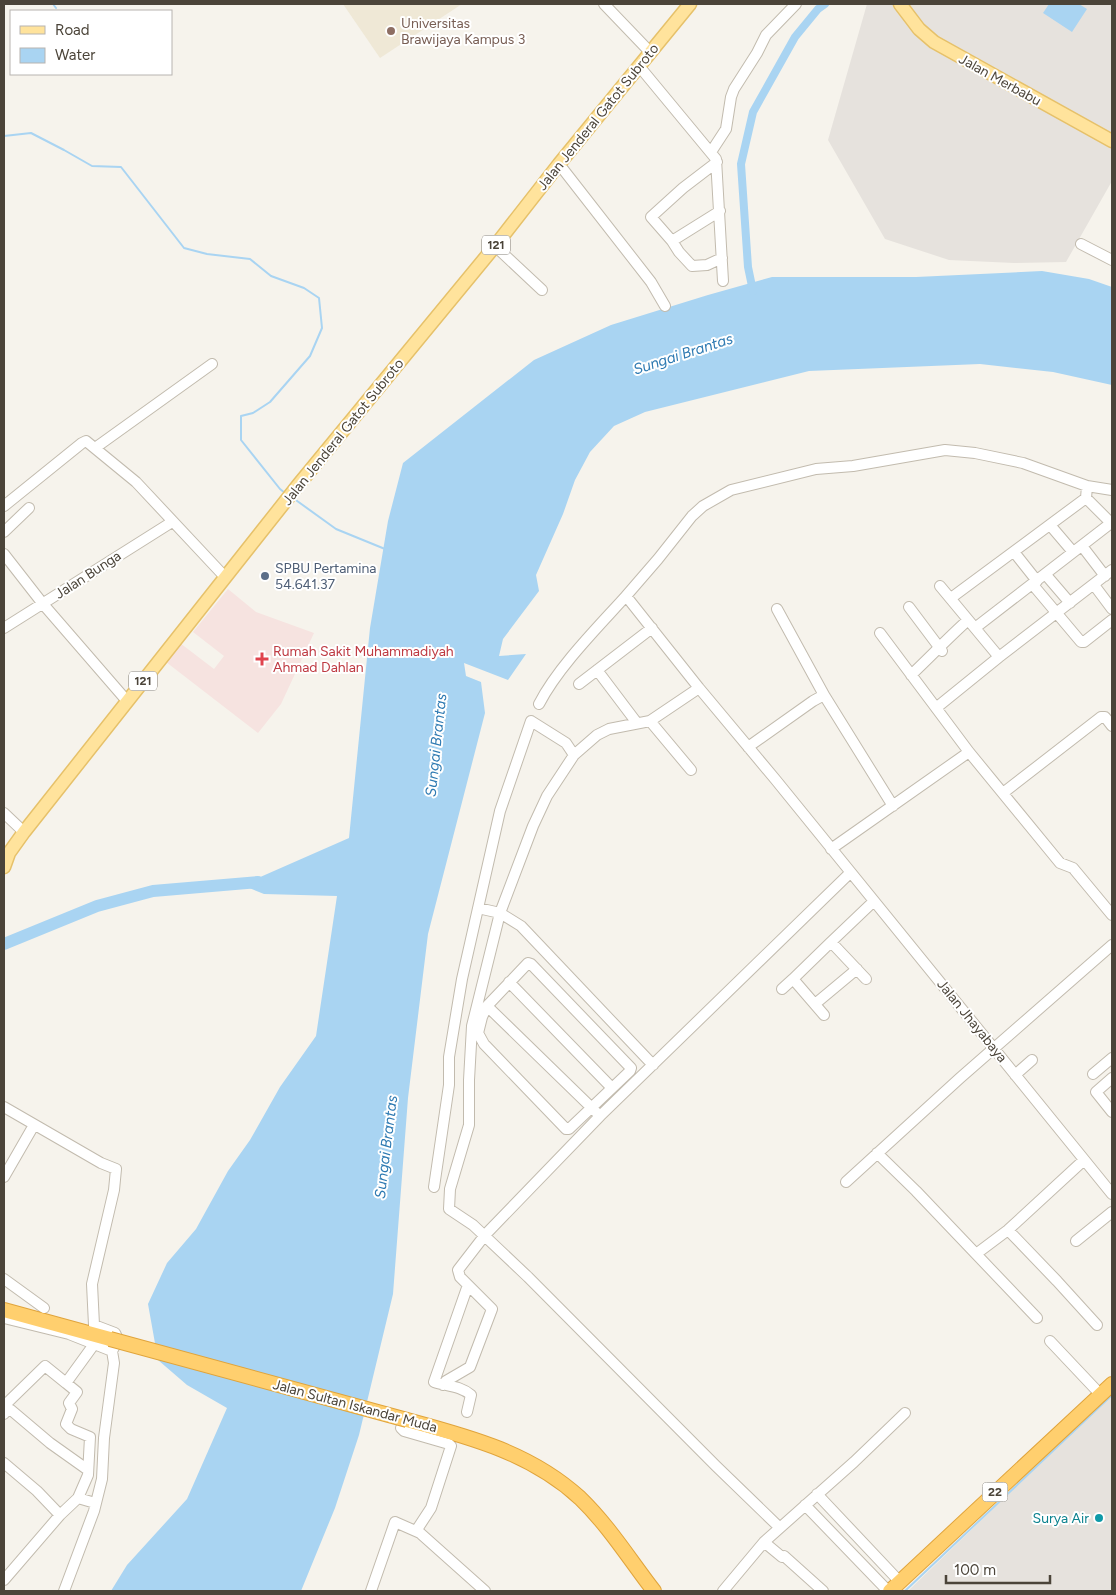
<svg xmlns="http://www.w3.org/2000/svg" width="1116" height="1595" viewBox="0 0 1116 1595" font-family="Figtree,sans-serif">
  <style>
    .industrial { fill: #e6e2dd }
    .education { fill: #efe8d6 }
    .medical { fill: #f6e3e0 }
    .water { fill: #a9d4f2 }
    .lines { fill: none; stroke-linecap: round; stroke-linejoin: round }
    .stream { stroke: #a9d4f2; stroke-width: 2 }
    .canal { stroke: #a9d4f2; stroke-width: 8 }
    .river { stroke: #a9d4f2; stroke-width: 12 }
    .minor-casing { stroke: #c2bbae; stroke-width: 12 }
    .major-casing { stroke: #e6c16a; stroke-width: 15 }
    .highway-casing { stroke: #e0a43c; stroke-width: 16 }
    .minor { stroke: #fff; stroke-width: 10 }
    .major { stroke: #ffe39c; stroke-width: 12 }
    .highway { stroke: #ffcf6e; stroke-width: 14 }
    .highway-bridge-casing { stroke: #e0a43c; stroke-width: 16; stroke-linecap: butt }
    .highway-bridge { stroke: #ffcf6e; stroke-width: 14 }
    .education-dot { fill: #8d6e63; stroke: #fff; stroke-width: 2 }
    .service-dot { fill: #5c6f8a; stroke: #fff; stroke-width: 2 }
    .health-dot { fill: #e0444e; stroke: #fff; stroke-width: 2 }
    .culture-dot { fill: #0f9aa8; stroke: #fff; stroke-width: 2 }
    .labels { text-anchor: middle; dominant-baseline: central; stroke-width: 4; stroke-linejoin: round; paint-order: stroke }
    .shield { fill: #fff; stroke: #817c74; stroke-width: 1 }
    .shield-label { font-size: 12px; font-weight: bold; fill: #4b4439 }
    .education-label { font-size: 14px; fill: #785e54; stroke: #fff; text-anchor: start }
    .street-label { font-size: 14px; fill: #4b4439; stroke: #fff }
    .service-label { font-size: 14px; fill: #4e5e75; stroke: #fff; text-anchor: start }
    .health-label { font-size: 14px; fill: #be3a42; stroke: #fff; text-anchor: start }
    .culture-label { font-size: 14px; fill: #0d838f; stroke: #fff; text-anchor: end }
    .water-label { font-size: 15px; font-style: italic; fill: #2e7ab2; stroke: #fff }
  </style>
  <rect width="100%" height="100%" fill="#f6f3ec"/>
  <path class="industrial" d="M 867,4 L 1112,4 L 1112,181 L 1066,262 L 1014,263 L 949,260 L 885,239 L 828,140 Z
    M 1112,1394 L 1112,1591 L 908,1591 Z"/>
  <path class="education" d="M 343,4 L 462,4 L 380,58 Z"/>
  <path class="medical" d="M 228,589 L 256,612 L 314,633 L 281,704 L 258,733 L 166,662 L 180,643 L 214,669 L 224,656 L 193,632 Z"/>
  <path class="water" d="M 1049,4 L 1079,4 L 1087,9 L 1072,32 L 1043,13 Z
    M 1042,271 L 1089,279 L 1112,287 L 1112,385 L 1053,372 L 980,364 L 809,371 L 645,412 L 614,426 L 590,452 L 575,480 L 563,514 L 536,575 L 539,591 L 503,639 L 499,656 L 526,654 L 508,680 L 464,663 L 466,676 L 481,682 L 485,713 L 428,934 L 408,1098 L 393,1294 L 359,1435 L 335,1508 L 301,1591 L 111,1591 L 127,1565 L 187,1499 L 227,1408 L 187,1385 L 158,1360 L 148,1304 L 167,1263 L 196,1229 L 228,1171 L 250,1140 L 280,1087 L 316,1036 L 337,896 L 264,894 L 242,885 L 349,838 L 370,628 L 388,521 L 403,463 L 534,360 L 611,325 L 708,295 L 772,277 L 916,277 Z"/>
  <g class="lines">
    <path class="stream" d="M 53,4 L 56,8
      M 4,136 L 31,133 L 64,150 L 92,166 L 121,167 L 184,248 L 207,254 L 250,259 L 271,276 L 304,288 L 319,298 L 322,328 L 310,356 L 270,402 L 253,413 L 241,416 L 241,440 L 280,489 L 285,493
      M 293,498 L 336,529 L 385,549
      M 905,1591 L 1112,1395"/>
    <path class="canal" d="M 753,291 L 748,267 L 741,164 L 753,112 L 795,37 L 818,9 L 825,4"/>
    <path class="river" d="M 4,944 L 97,906 L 153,891 L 258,882"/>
    <defs>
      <path id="minor" d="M 604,4 L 650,52
        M 639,66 L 716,159 L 723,281
        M 711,152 L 726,129 L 731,97 L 734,89 L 757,53 L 766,35 L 796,4
        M 717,162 L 683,188 L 651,217 L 672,241 L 720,211
        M 559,164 L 651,282 L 665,306
        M 672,241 L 679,252 L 692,266 L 707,265 L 722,258
        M 1081,244 L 1112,260
        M 495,246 L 542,290
        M 95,448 L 212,364
        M 1112,490 L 1087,486 L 1023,463 L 975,453 L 945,450 L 853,466 L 816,469 L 731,490 L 703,506 L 692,516 L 658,559 L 626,596 L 699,688 L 775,779 L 1112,1194
        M 1086,498 L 1112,524
        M 4,506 L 82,443 L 86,441 L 136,482 L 225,577
        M 1050,525 L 1073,552
        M 4,532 L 29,508
        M 1082,546 L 1105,576
        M 1014,552 L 1037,581
        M 4,554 L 43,604 L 127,701
        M 1046,575 L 1070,603
        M 1033,585 L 1081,642 L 1084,642 L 1112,620
        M 1094,585 L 1112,609
        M 940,586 L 999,657
        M 951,598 L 1086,498 L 1087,486
        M 909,607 L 942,651
        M 4,628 L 172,522
        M 975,628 L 1111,523
        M 880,633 L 969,752 L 1060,863 L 1073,868 L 1112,915
        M 597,670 L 637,723
        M 911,675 C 931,656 948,638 968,620
        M 579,684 L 652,628
        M 699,688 L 650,721 L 609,729 L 597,735 L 574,755 L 547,796 L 533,826 L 500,913 L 472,1026 L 469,1080 L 469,1125 L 450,1189 L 449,1209 L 473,1225 L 528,1277 L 716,1466 L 779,1527
        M 824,695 L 893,806
        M 539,704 C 558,667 598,627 626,596
        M 936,708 L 999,657 L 1112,570
        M 650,721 L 691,770
        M 748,747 L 813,701 L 824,695 L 777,609
        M 1003,793 L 1101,717 L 1105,717 L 1112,726
        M 4,813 L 24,832
        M 831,849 L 969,752
        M 478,908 L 500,913 L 521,926 L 653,1065
        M 831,942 L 874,901
        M 528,963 L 531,964 L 631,1068 L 630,1071 L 569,1129 L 566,1129 L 484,1044 L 478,1033 L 482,1017 L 487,1006 Z
        M 509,982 L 612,1088
        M 782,989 L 793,979
        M 815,1004 L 857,969
        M 487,1006 L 596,1112
        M 824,1015 L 793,979 L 831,942 L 866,979
        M 1093,1074 L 1112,1058
        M 1015,1075 L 1032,1060
        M 1112,1078 L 1096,1092 L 1112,1112
        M 4,1107 L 101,1163 L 116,1169 L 114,1190 L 92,1284 L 94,1325 L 115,1333 L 117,1337 L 116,1344 L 112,1351 L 114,1363 L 104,1438 L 102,1479 L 94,1511 L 64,1591
        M 877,1153 L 916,1191 L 1037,1318
        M 4,1177 L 34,1125
        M 846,1182 L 960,1078 L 1112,945
        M 434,1187 L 449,1085 L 449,1057 L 462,979 L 500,811 L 531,721 L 566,743 L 574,755
        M 1008,1230 L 1057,1281 L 1097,1325
        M 1076,1241 L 1112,1212
        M 976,1254 L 1008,1230 L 1084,1160
        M 4,1279 L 44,1308
        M 4,1318 L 69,1334 L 112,1351
        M 1050,1341 L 1100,1394
        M 66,1383 L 77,1392 L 69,1403 L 72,1409 L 66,1424 L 71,1429 L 90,1437 L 88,1475 L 78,1498
        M 443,1385 L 446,1381 L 470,1367 L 492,1309 L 468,1285
        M 6,1404 L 45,1366 L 66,1383 L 95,1343
        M 467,1412 L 471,1395 C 461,1386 447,1386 434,1382 L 468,1285 L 460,1277 L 458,1270 L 485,1235 L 600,1116 L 850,873
        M 4,1414 L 7,1410 L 11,1410 L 50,1443 L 88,1470
        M 401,1428 L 404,1431 L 449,1444 L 451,1446 L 431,1508 L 416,1531
        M 4,1463 L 37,1491 L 60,1515
        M 817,1494 L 900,1582
        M 805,1505 L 888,1591
        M 764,1542 L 782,1557 L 784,1556 L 823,1591
        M 4,1580 L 60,1515 L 78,1498 L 95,1503
        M 371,1591 L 395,1522 L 420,1533 L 485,1591
        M 723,1591 L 764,1542 L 854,1462 L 905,1413"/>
      <path id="major" d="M 900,4 L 919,29 L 934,42 L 1112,141
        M 4,867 L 9,853 L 24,832 L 299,484 L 495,246 L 559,164 L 690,4"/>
      <path id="highway" d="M 4,1310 L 110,1339
        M 407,1420 C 470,1437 531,1453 580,1498 C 609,1526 630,1560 654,1591
        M 890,1591 L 1112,1384"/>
    </defs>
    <use href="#minor" class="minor-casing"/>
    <use href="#major" class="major-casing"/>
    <use href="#highway" class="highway-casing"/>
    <use href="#minor" class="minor"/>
    <use href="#major" class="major"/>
    <use href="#highway" class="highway"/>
    <defs>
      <path id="highway-bridge" d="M 110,1339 L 407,1420"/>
    </defs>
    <use href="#highway-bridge" class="highway-bridge-casing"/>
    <use href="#highway-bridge" class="highway-bridge"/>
  </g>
  <circle class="education-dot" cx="391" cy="31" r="5"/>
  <circle class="service-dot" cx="265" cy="576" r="5"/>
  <path class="health-dot" d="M259.5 651.5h5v5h5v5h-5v5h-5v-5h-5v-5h5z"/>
  <circle class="culture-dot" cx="1099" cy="1518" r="5"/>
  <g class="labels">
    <g class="shield">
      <rect x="482" y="235.5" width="28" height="19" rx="4"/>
      <rect x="129" y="671.5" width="28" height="19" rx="4"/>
      <rect x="982.5" y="1482.5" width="25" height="19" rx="4"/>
    </g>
    <g class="shield-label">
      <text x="496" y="245">121</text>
      <text x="143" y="681">121</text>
      <text x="995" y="1492">22</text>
    </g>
    <g class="education-label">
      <text x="401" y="23">Universitas<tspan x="401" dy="16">Brawijaya Kampus 3</tspan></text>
    </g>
    <g class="street-label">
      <text transform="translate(1000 80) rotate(29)">Jalan Merbabu</text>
      <text transform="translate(598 117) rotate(-51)">Jalan Jenderal Gatot Subroto</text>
      <text transform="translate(343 432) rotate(-51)">Jalan Jenderal Gatot Subroto</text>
      <text transform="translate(88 575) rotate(-33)">Jalan Bunga</text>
      <text transform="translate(972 1021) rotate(51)">Jalan Jhayabaya</text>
      <text transform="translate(355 1406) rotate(15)">Jalan Sultan Iskandar Muda</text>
    </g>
    <g class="service-label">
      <text x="275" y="568">SPBU Pertamina<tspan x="275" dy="16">54.641.37</tspan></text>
    </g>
    <g class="health-label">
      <text x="273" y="651">Rumah Sakit Muhammadiyah<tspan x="273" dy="16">Ahmad Dahlan</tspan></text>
    </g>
    <g class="culture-label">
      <text x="1089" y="1518">Surya Air</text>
    </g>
    <g class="water-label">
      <text transform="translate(683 354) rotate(-18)">Sungai Brantas</text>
      <text transform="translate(436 745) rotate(-84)">Sungai Brantas</text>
      <text transform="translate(386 1147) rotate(-83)">Sungai Brantas</text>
    </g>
  </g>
  <rect width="1116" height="1595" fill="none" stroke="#4b4439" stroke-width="10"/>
  <rect x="10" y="10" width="162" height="65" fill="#ffffff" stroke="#b7b4b0"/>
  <rect x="20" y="26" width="25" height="8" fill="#ffe39c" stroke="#b7b4b0"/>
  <text x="55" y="35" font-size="15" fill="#4b4439">Road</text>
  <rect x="20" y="48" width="25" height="15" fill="#a9d4f2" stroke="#b7b4b0"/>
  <text x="55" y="60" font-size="15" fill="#4b4439">Water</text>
  <path d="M946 1575v8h104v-8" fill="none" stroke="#4b4439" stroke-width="2.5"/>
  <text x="954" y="1575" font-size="15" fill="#4b4439" stroke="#ffffff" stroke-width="4" paint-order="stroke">100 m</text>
</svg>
